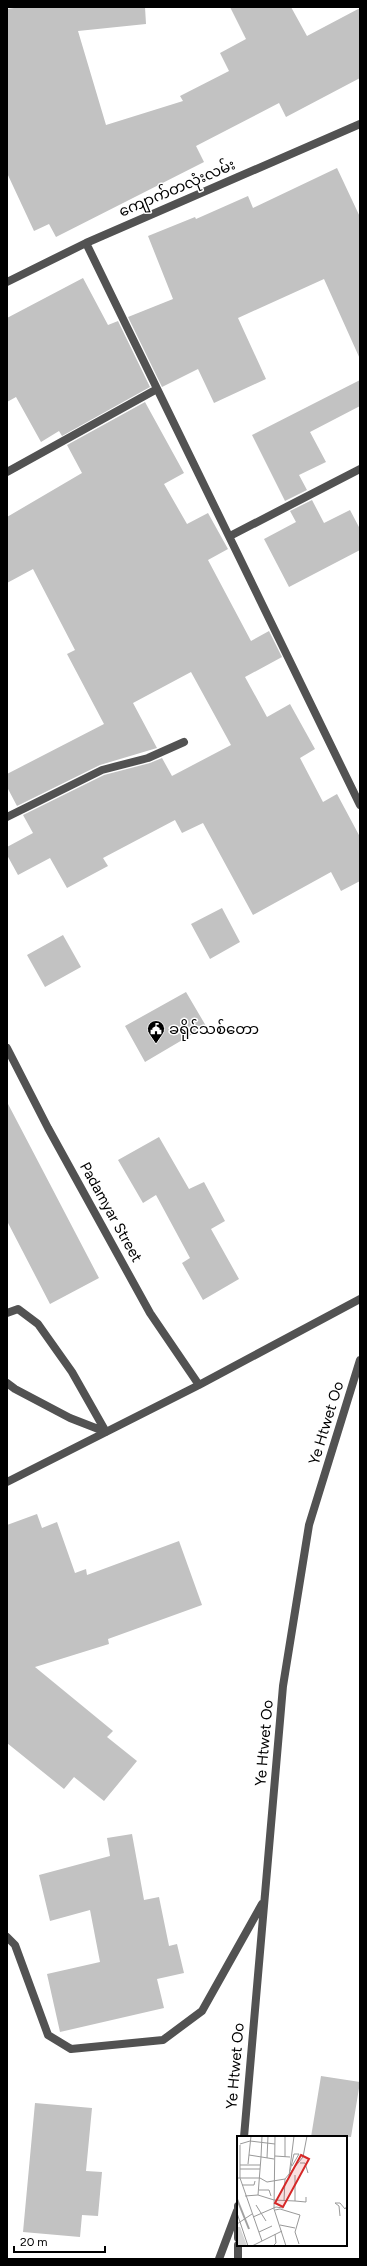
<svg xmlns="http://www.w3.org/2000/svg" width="367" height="2266" viewBox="0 0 367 2266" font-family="Figtree,'Noto Sans Myanmar',sans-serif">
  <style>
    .building { fill: #c2c2c2 }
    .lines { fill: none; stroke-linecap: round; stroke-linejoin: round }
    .service { stroke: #525252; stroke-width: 8 }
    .minor { stroke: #525252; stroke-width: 8 }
    .labels { text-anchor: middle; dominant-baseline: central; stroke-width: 3; stroke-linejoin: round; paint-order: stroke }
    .street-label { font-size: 15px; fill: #000; stroke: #fff }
    .poi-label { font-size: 15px; fill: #000; stroke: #fff; text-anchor: start }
    .inset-river { fill: none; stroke: #a0a0a0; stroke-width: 2 }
    .inset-road { fill: none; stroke: #999; stroke-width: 1 }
    .view { fill: #d62828; fill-opacity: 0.15; stroke: #d62828; stroke-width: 2 }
    .inset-edge { fill: none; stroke: #000; stroke-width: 2 }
  </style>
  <rect width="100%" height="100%" fill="#fff"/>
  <path class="building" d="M 21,7 L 145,7 L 146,24 L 78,31 L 106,125 L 183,101 L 180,96 L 229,71 L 220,53 L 246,39 L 230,7 L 291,7 L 307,36 L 360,8 L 360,78 L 286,117 L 279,103 L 196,146 L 204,162 L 56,237 L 49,224 L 34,231 L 7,173 L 7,9 Z
    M 337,168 L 360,217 L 360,359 L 324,279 L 238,318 L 266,379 L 214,403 L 198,369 L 162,387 L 128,317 L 173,299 L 148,236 L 195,217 L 196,219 L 248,196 L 253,208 Z
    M 83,278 L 108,325 L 118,321 L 150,387 L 62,436 L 59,431 L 41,442 L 16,397 L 7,402 L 7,318 Z
    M 360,380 L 360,406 L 310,432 L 326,462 L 299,475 L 307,490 L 285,501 L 252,435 Z
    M 145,402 L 184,473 L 164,484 L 187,524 L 208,513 L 228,549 L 208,560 L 251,641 L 269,631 L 282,657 L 245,677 L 267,717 L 290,704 L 315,749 L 300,758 L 323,802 L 337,794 L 360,837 L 360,881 L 341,891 L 331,872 L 253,915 L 203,823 L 182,833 L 175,820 L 103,858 L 108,866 L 67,888 L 50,858 L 18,875 L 7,855 L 7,847 L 33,833 L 23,815 L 104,775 L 150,763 L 162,758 L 172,776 L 231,745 L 191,672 L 133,703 L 157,748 L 100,765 L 17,806 L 7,787 L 7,774 L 104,724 L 67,654 L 75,650 L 33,569 L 7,583 L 7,517 L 82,473 L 67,445 Z
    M 312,500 L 324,523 L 350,510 L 360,529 L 360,550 L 289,587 L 264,539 L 296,522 L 290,511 Z
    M 222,908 L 240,942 L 210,959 L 191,924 Z
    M 63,935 L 81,967 L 45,987 L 27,955 Z
    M 186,992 L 206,1026 L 145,1062 L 125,1026 Z
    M 7,1102 L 99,1278 L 50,1304 L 7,1221 Z
    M 159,1137 L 189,1189 L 204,1182 L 225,1221 L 211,1229 L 239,1279 L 203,1300 L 182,1263 L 190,1258 L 156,1195 L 143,1203 L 118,1160 Z
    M 37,1514 L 42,1528 L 57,1522 L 75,1573 L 86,1569 L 87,1575 L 179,1541 L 202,1605 L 108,1639 L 109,1644 L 35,1667 L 113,1731 L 107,1737 L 137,1761 L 104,1801 L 74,1777 L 64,1789 L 7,1743 L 7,1525 Z
    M 132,1834 L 144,1900 L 159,1897 L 169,1946 L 177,1944 L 184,1973 L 157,1979 L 164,2008 L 60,2032 L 47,1974 L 100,1962 L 90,1910 L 50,1921 L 39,1875 L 110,1856 L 107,1838 Z
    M 321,2076 L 360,2082 L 351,2137 L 311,2137 Z
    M 35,2103 L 92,2108 L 86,2171 L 102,2172 L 98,2216 L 82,2215 L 80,2237 L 23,2232 Z"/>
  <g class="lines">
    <path class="service" d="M 219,2259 L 237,2211"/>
    <path class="minor" d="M 86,243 L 360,805
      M 7,282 L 86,243 L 360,124
      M 7,472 L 157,389
      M 230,536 L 360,469
      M 7,817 L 102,770 L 148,758 L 184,742
      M 7,1048 L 48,1128 L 150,1313 L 199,1385
      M 7,1313 L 18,1309 L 38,1324 L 72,1372 L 106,1432 L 70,1418 L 15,1389 L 7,1383
      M 7,1482 L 199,1385 L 360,1299
      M 7,1937 L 15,1945 L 48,2035 L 71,2049 L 163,2040 L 202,2011 L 262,1904
      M 244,2137 L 283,1686 L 309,1525 L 360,1360
      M 238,2206 L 238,2238
      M 238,2245 L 238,2259"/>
  </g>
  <defs>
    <symbol id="civic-pin" viewBox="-11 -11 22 30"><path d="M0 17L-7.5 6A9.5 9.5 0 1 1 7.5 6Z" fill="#000" stroke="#fff"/><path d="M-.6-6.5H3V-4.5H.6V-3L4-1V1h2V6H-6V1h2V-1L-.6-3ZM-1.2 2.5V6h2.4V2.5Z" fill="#fff"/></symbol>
  </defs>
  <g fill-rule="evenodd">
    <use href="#civic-pin" x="146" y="1019" width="20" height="27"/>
  </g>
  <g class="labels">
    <g class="street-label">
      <text transform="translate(177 188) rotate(-23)">ကျောက်တလုံးလမ်း</text>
      <text transform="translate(111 1212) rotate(61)">Padamyar Street</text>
      <text transform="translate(326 1423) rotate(-73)">Ye Htwet Oo</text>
      <text transform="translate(264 1743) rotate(-85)">Ye Htwet Oo</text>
      <text transform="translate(235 2066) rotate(-85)">Ye Htwet Oo</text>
    </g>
    <g class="poi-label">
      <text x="169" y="1029">ခရိုင်သစ်တော</text>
    </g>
  </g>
  <g transform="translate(237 2136)">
    <rect width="110" height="110" fill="#fff"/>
    <path d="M 0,91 L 3,91 L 10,110 L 0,110 Z" fill="#d9d9d9"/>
    <path class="inset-river" d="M 0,63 L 12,93"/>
    <path class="inset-road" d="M 38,0 L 37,73 L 49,110M 48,0 L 48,21M 3,8 L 13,5 L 38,8M 3,9 L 3,42 L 25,105 L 15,110M 12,19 L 37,23M 38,20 L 53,21M 24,21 L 25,0M 30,22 L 31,0M 63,27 L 68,27 L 71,37M 11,28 L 14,0M 3,29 L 23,29M 3,33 L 23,33M 53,35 L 57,18 L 62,18 L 55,30M 58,39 L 58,65M 52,40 L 57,0M 0,42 L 23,42 L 30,46 L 48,43 L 66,21 L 70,0M 5,49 L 17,49 L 18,45M 22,54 L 32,54 L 34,60M 21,59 L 24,21M 8,60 L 21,59 L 37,64 L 58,65 L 69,66 L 69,61M 47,65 L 48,43M 19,69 L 29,85M 38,74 L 43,73 L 63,79M 0,77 L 11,110M 103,80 L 102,70 L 98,67 L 103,67 L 108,73 L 110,70M 16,81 L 39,71 L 46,72M 0,88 L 15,78M 43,89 L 58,92M 22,96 L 35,90M 25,105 L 45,95M 62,108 L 58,96 L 63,79M 36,110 L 39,107 L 38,98"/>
    <path class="view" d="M 64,19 L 72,23 L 46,71 L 38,67 Z"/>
    <rect width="110" height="110" class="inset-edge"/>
  </g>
  <rect width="367" height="2266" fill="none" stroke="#000000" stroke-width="16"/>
  <path d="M14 2246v6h91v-6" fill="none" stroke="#000000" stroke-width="2"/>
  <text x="20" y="2246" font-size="12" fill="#000000" stroke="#ffffff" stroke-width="3" paint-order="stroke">20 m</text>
</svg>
